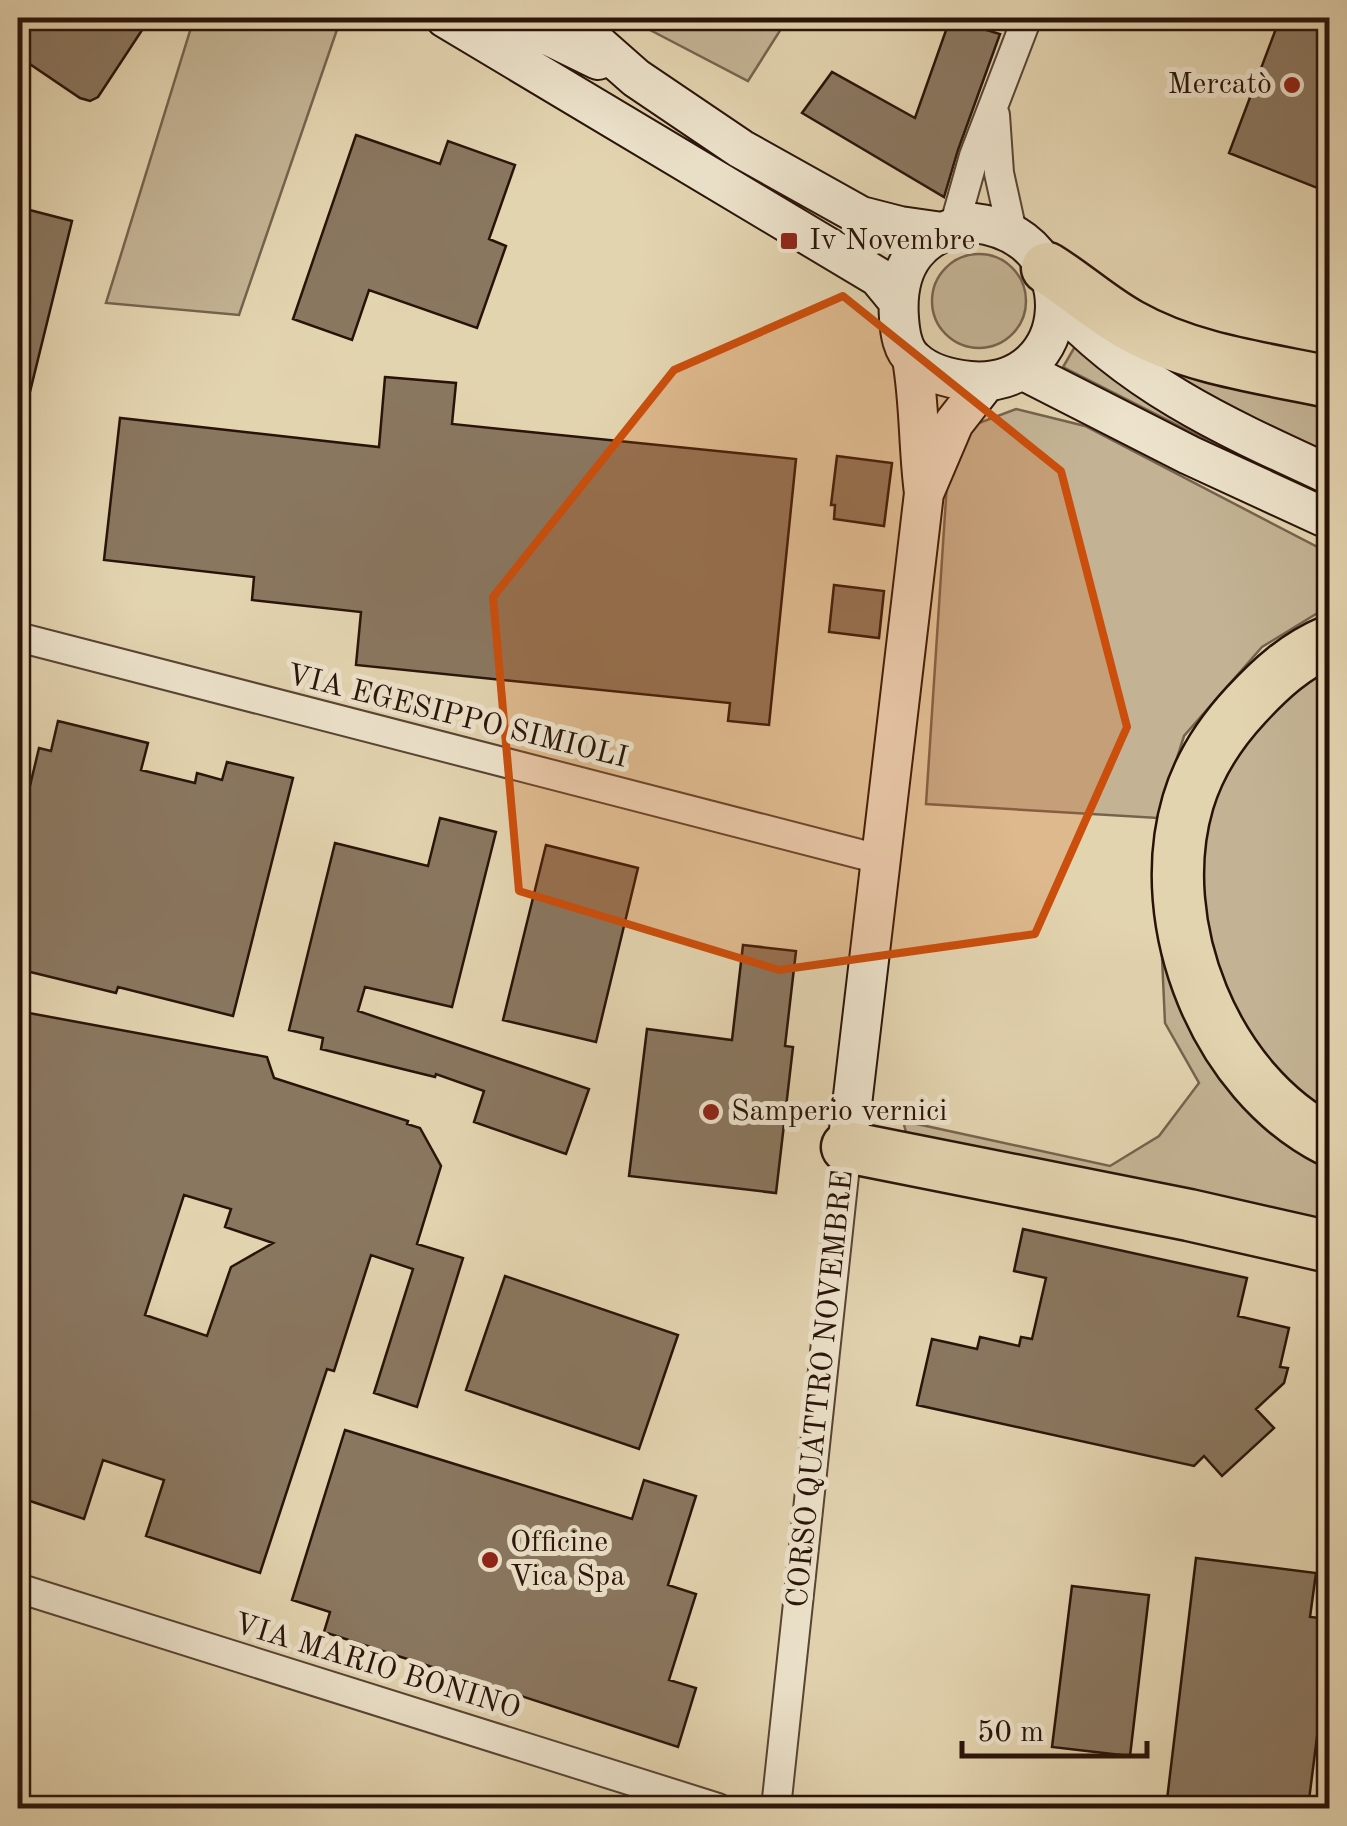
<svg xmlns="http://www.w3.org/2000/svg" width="1347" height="1826" viewBox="0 0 1347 1826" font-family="'Old Standard TT',serif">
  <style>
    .green { fill: #c3b394; stroke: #76634e; stroke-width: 2.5 }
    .building { fill: #8a7760; stroke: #291309; stroke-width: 2.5; fill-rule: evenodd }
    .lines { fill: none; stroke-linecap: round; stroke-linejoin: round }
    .street-casing { stroke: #584333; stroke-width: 32 }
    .secondary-casing { stroke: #291309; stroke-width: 42 }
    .highway-casing { stroke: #291309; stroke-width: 55 }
    .street { stroke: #ede3cc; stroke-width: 28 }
    .secondary { stroke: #ede3cc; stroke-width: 38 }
    .highway { stroke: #e3d4b0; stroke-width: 50 }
    .marked { fill: #cb4e0c; fill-opacity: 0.2; stroke: #cb4e0c; stroke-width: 8; stroke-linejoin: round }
    .poi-dot { fill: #8f2418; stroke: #ede3cc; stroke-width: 4 }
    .labels { text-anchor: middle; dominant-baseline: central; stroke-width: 10; stroke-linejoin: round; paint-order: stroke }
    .poi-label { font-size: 30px; fill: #291309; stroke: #ede3cc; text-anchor: start }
    .street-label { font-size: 30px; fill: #291309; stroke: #ede3cc }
  </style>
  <rect width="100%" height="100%" fill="#e3d4b0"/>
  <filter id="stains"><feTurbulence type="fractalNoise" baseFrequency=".002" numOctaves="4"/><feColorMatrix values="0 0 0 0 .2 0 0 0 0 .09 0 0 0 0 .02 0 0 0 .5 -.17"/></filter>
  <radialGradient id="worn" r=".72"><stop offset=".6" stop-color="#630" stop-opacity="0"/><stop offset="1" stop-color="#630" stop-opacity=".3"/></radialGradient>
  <path class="green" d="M 194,18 L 341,18 L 239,315 L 106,303 Z
    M 627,18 L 788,18 L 748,81 Z
    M932 301a47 47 0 1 1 94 0a47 47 0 1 1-94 0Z
    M 1077,343 L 1265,464 L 1268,471 L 1063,367 Z
    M 1160,366 L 1329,394 L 1329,454 L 1209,397 Z
    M 1016,409 L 1085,426 L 1329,553 L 1329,606 L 1262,647 L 1184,736 L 1158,818 L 926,804 L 947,483 L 971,426 Z
    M 1329,665 L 1329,1115 C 1292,1085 1251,1054 1230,1010 C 1168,882 1201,735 1329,665 Z
    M 1162,957 L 1173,962 L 1329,1155 L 1329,1234 L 907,1136 L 903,1121 L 1110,1166 L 1159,1136 L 1199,1083 L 1165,1023 Z"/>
  <path class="building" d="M 18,18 L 150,18 L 98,97 L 90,101 L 80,98 L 18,56 Z
    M 1280,18 L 1330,18 L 1330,193 L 1229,153 Z
    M 950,19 L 1000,34 L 958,150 L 944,197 L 802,113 L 832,72 L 915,118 Z
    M 356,135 L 440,164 L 448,141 L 515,165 L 489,239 L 506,246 L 477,328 L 369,290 L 352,340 L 293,319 Z
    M 18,207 L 72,221 L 25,412 L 18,411 Z
    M 385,377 L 456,383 L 452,424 L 796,459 L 769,725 L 728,721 L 730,703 L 356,665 L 361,612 L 252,600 L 254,577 L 104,560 L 120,418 L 379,447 Z
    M 837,456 L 892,463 L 884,526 L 834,519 L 835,505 L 831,505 Z
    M 834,585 L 884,591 L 879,638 L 829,632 Z
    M 58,721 L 148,743 L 141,770 L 195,783 L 197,773 L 222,780 L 227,762 L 293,778 L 233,1016 L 118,987 L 116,993 L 18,969 L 18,836 L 39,748 L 51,751 Z
    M 440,818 L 496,832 L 452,1007 L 365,987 L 358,1011 L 589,1089 L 566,1154 L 474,1122 L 484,1091 L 436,1074 L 435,1077 L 321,1049 L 323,1038 L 289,1030 L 335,843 L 428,866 Z
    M 546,845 L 638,868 L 596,1042 L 503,1020 Z
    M 743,945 L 796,951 L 785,1046 L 793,1047 L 776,1193 L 629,1176 L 647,1029 L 732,1040 Z
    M 18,1011 L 267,1057 L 274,1078 L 408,1121 L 407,1124 L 420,1128 L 441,1166 L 417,1244 L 463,1258 L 417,1407 L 374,1393 L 413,1269 L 371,1255 L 334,1371 L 327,1369 L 260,1573 L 146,1536 L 164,1480 L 103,1460 L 84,1519 L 18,1497 ZM 184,1195 L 231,1209 L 225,1227 L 273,1243 L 231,1267 L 207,1336 L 145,1315 Z
    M 1023,1229 L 1247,1278 L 1238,1316 L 1289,1328 L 1280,1367 L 1288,1368 L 1284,1383 L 1256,1409 L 1274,1428 L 1222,1476 L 1204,1456 L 1194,1466 L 917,1405 L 932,1339 L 977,1349 L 980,1337 L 1019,1346 L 1021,1337 L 1032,1339 L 1046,1278 L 1014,1271 Z
    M 505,1276 L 678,1335 L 639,1449 L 466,1390 Z
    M 345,1430 L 632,1519 L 644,1480 L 696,1496 L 668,1585 L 696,1594 L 669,1680 L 696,1688 L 678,1747 L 324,1632 L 330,1612 L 292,1600 Z
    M 1196,1558 L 1316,1573 L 1310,1617 L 1330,1619 L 1330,1634 L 1308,1808 L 1166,1808 Z
    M 1072,1586 L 1149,1595 L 1130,1756 L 1052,1747 Z"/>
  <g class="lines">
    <defs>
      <path id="street" d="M 995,115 L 999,173 L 1012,232
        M 954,227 L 974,156 L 1027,18
        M 18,637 L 879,859
        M 18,1588 L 718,1808
        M 776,1808 L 847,1147"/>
      <path id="secondary" d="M 445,18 L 878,277 L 897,300
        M 512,18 L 598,60
        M 568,18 L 636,78 L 741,149 L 861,216 L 900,226 L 942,232
        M 974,223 C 1088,235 1077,390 970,381 C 950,379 929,374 914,360 C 902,350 900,333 899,318 C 895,264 920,232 974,223 Z
        M 1055,300 C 1131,385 1228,428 1330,475
        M 1022,370 L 1189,455 L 1330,520
        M 925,491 L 954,423 L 986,382
        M 847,1147 L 924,493 C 918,448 920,404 912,359"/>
      <path id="highway" d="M 1047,268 C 1076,286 1101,309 1130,325 C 1190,359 1263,368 1330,382
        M 1330,641 C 1295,656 1271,678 1246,705 C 1220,733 1199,765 1188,802 C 1152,924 1215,1083 1330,1141
        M 847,1147 L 1189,1215 L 1330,1247"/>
    </defs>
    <use href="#street" class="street-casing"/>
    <use href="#secondary" class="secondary-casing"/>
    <use href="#highway" class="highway-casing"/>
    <use href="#street" class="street"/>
    <use href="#secondary" class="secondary"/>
    <use href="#highway" class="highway"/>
  </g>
  <path class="marked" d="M 843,296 L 1061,471 L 1127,727 L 1035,934 L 779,970 L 519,891 L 493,597 L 674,370 Z"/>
  <g class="poi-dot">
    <circle cx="1292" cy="85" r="10"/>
    <rect x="779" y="231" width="20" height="20" rx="5"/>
    <circle cx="711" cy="1112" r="10"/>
    <circle cx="490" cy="1560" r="10"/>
  </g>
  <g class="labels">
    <g class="poi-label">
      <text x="1272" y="85" text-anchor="end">Mercatò</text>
      <text x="809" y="241">Iv Novembre</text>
      <text x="731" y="1112">Samperio vernici</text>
      <text x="510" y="1543">Officine<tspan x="510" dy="34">Vica Spa</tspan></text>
    </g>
    <g class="street-label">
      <text transform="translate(457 717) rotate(14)">VIA EGESIPPO SIMIOLI</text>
      <text transform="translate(821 1389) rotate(-84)">CORSO QUATTRO NOVEMBRE</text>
      <text transform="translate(377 1667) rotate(17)">VIA MARIO BONINO</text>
    </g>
  </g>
  <rect width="1347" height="1826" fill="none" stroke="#e3d4b0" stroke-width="60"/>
  <rect x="20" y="20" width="1307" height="1786" fill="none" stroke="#291309" stroke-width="5"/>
  <rect x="30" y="30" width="1287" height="1766" fill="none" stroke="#291309" stroke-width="2.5"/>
  <path d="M962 1741v15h185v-15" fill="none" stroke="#291309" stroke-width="5"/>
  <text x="977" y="1741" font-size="30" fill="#291309" stroke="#ede3cc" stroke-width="8" paint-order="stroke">50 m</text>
  <rect width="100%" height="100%" filter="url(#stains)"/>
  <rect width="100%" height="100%" fill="url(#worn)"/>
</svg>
